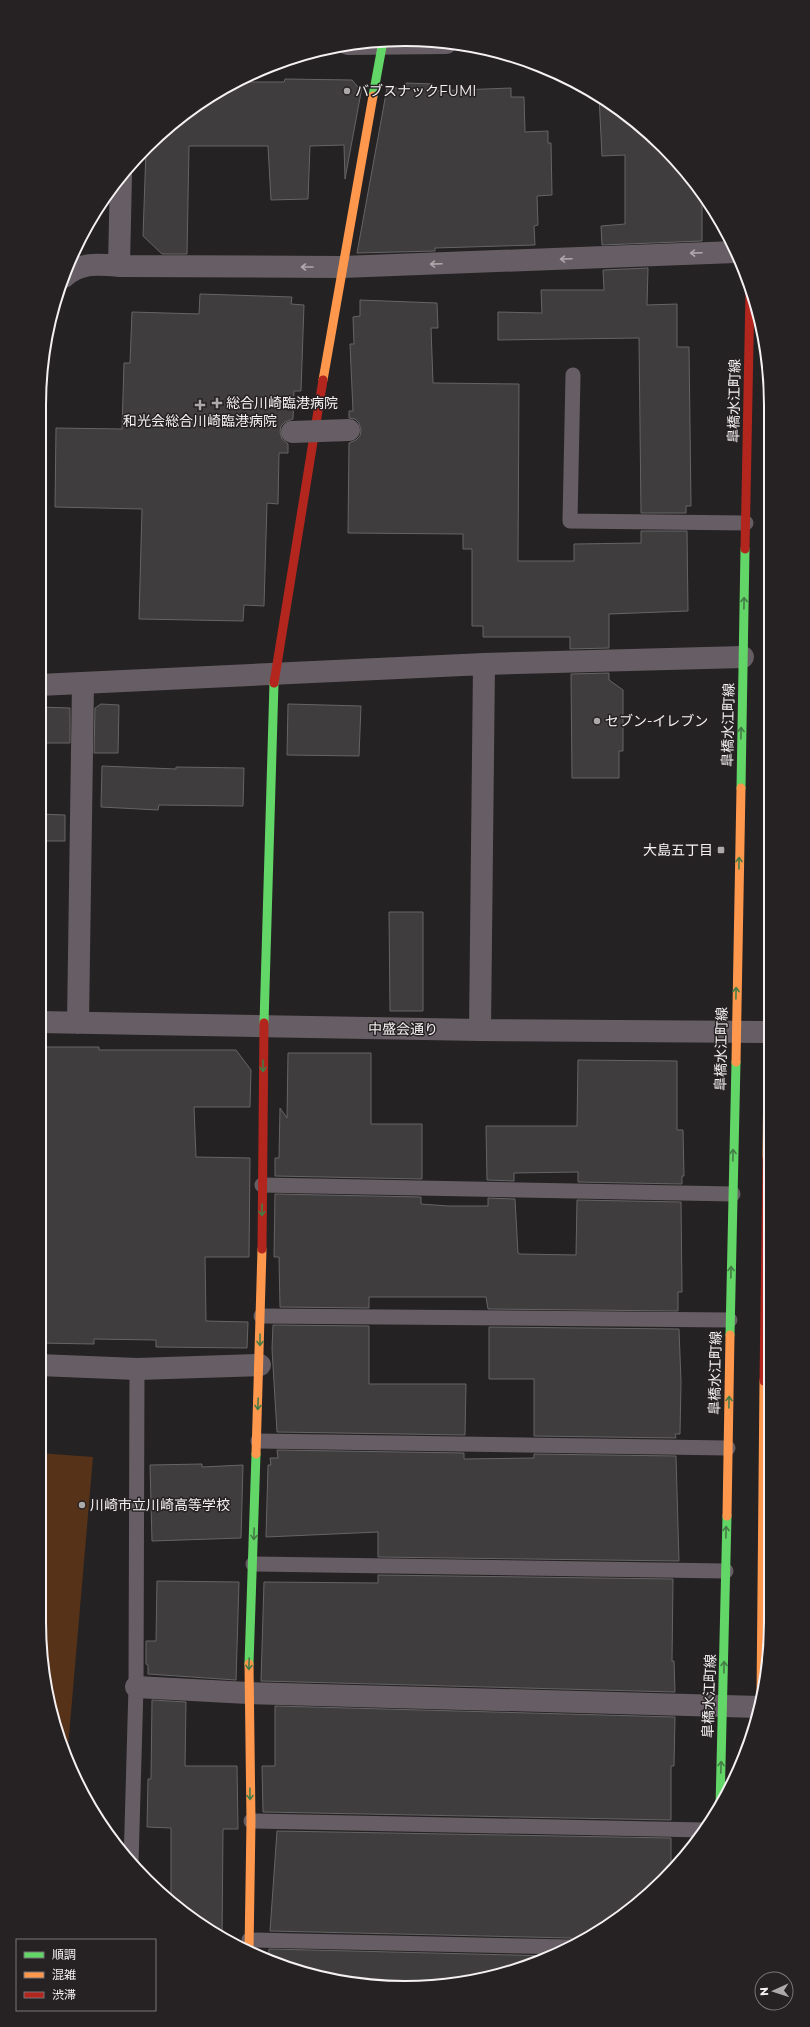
<svg xmlns="http://www.w3.org/2000/svg" width="810" height="2027" viewBox="0 0 810 2027" font-family="Montserrat,'Noto Sans JP',sans-serif">
  <style>
    .green { fill: #553218 }
    .building { fill: #3f3d3d; stroke: #666464 }
    .lines { fill: none; stroke-linecap: round; stroke-linejoin: round }
    .lane { stroke: #665e64; stroke-width: 15 }
    .street { stroke: #665e64; stroke-width: 22 }
    .fast { stroke: #63d668; stroke-width: 9 }
    .slow { stroke: #ff974d; stroke-width: 9 }
    .jam { stroke: #b3261e; stroke-width: 9 }
    .street-bridge { stroke: #665e64; stroke-width: 22 }
    .oneway { stroke: #aea8ab }
    .oneway2 { stroke: #447c45 }
    .poi-dot { fill: #aca9aa; stroke: #262122; stroke-width: 1.5 }
    .labels { text-anchor: middle; dominant-baseline: central; stroke-width: 3; stroke-linejoin: round; paint-order: stroke }
    .poi-label { font-size: 14px; fill: #f5f1f2; stroke: #262122; text-anchor: start }
    .street-label { font-size: 14px; fill: #f5f1f2; stroke: #262122 }
    .rim { fill: none; stroke: #f5f1f2; stroke-width: 2 }
  </style>
  <rect width="100%" height="100%" fill="#252223"/>
  <path class="green" d="M 39,1453 L 93,1457 L 67,1759 L 58,1740 L 39,1622 Z"/>
  <path class="building" d="M 285,79 L 352,80 L 358,87 L 362,87 L 345,179 L 344,145 L 310,146 L 308,199 L 271,200 L 268,146 L 189,146 L 187,254 L 162,254 L 143,236 L 146,149 L 164,130 L 222,88 L 235,82 L 284,82 Z
    M 406,83 L 433,84 L 433,91 L 511,88 L 511,97 L 524,97 L 525,132 L 548,131 L 548,143 L 551,143 L 552,195 L 537,196 L 538,225 L 534,226 L 535,245 L 435,248 L 435,251 L 357,253 L 387,88 L 406,88 Z
    M 599,96 L 608,101 L 680,164 L 702,199 L 702,241 L 602,245 L 601,226 L 625,224 L 625,155 L 602,156 Z
    M 648,268 L 647,305 L 677,304 L 677,347 L 689,347 L 691,506 L 686,506 L 686,513 L 641,513 L 639,338 L 498,340 L 498,312 L 542,313 L 541,290 L 604,290 L 603,270 Z
    M 200,294 L 292,297 L 291,304 L 304,305 L 301,391 L 294,391 L 293,419 L 285,422 L 281,426 L 280,432 L 282,439 L 288,444 L 288,453 L 279,453 L 278,504 L 267,503 L 264,606 L 244,605 L 243,621 L 139,619 L 142,509 L 55,507 L 56,428 L 122,429 L 124,363 L 130,363 L 132,312 L 199,314 Z
    M 360,300 L 437,303 L 438,328 L 431,328 L 433,383 L 519,384 L 518,561 L 574,561 L 574,544 L 641,543 L 641,531 L 687,531 L 688,611 L 609,614 L 609,648 L 570,649 L 570,637 L 483,637 L 483,626 L 472,626 L 472,549 L 463,549 L 463,534 L 348,533 L 349,443 L 356,440 L 360,436 L 361,430 L 359,423 L 355,419 L 349,418 L 349,411 L 353,411 L 350,344 L 354,344 L 353,317 L 360,316 Z
    M 609,673 L 609,680 L 623,690 L 623,751 L 619,751 L 619,778 L 572,778 L 571,674 Z
    M 101,704 L 119,705 L 118,753 L 94,753 L 95,708 Z
    M 288,704 L 361,706 L 359,756 L 287,755 Z
    M 39,707 L 70,708 L 70,743 L 39,743 Z
    M 102,766 L 176,769 L 176,767 L 244,768 L 243,806 L 159,805 L 158,810 L 101,807 Z
    M 39,814 L 65,815 L 65,841 L 39,841 Z
    M 389,912 L 423,912 L 423,1011 L 390,1011 Z
    M 39,1047 L 99,1047 L 99,1050 L 236,1050 L 251,1070 L 250,1107 L 194,1107 L 196,1157 L 250,1158 L 249,1257 L 205,1257 L 206,1321 L 248,1322 L 247,1348 L 156,1347 L 156,1340 L 94,1339 L 94,1344 L 39,1343 Z
    M 288,1053 L 371,1053 L 371,1124 L 422,1124 L 422,1179 L 275,1176 L 275,1158 L 279,1158 L 280,1108 L 287,1118 Z
    M 578,1060 L 677,1061 L 677,1130 L 683,1130 L 684,1176 L 682,1176 L 682,1184 L 578,1182 L 578,1172 L 514,1173 L 514,1181 L 487,1180 L 486,1126 L 577,1126 Z
    M 275,1194 L 421,1197 L 421,1204 L 448,1206 L 488,1206 L 488,1198 L 515,1199 L 518,1253 L 520,1254 L 576,1255 L 577,1200 L 681,1202 L 682,1292 L 678,1292 L 678,1311 L 488,1309 L 486,1297 L 369,1297 L 369,1308 L 280,1307 L 279,1257 L 274,1257 Z
    M 273,1325 L 369,1326 L 369,1384 L 466,1384 L 465,1435 L 277,1432 L 272,1349 Z
    M 489,1327 L 679,1329 L 681,1382 L 680,1434 L 675,1434 L 676,1438 L 534,1436 L 534,1379 L 489,1379 Z
    M 277,1450 L 464,1453 L 464,1459 L 534,1458 L 534,1454 L 676,1456 L 679,1561 L 378,1557 L 378,1532 L 266,1537 L 268,1465 L 271,1465 L 270,1458 L 278,1458 Z
    M 202,1464 L 202,1467 L 243,1465 L 241,1538 L 152,1541 L 150,1465 Z
    M 378,1575 L 673,1579 L 672,1661 L 674,1661 L 675,1692 L 261,1681 L 264,1582 L 378,1583 Z
    M 157,1581 L 239,1582 L 236,1680 L 148,1674 L 148,1665 L 146,1664 L 146,1641 L 156,1641 Z
    M 152,1700 L 186,1702 L 185,1766 L 237,1766 L 238,1829 L 223,1829 L 222,1939 L 171,1897 L 171,1828 L 147,1827 L 148,1779 L 151,1779 Z
    M 275,1706 L 675,1717 L 674,1766 L 671,1766 L 671,1820 L 263,1812 L 262,1766 L 275,1766 Z
    M 277,1831 L 671,1838 L 671,1867 L 608,1926 L 578,1943 L 570,1938 L 270,1931 Z
    M 269,1949 L 554,1956 L 545,1960 L 477,1981 L 357,1985 L 288,1969 L 268,1960 Z"/>
  <g class="lines">
    <path class="lane" d="M 573,375 L 570,521 L 746,523
      M 262,1185 L 733,1194
      M 261,1316 L 730,1320
      M 258,1441 L 728,1448
      M 253,1564 L 726,1571
      M 251,1821 L 704,1830
      M 131,1864 L 136,1687 L 137,1369
      M 249,1940 L 570,1947"/>
    <path class="street" d="M 348,44 L 446,43
      M 119,266 L 121,175
      M 64,277 C 81,262 98,264 119,266 L 342,267 L 735,252
      M 39,685 L 484,664 L 743,657
      M 39,1022 L 480,1030 L 770,1032
      M 78,1023 L 83,683
      M 480,1030 L 484,664
      M 39,1365 L 137,1369 L 260,1365
      M 136,1687 L 248,1693 L 760,1707"/>
    <path class="fast" d="M 373,96 L 383,41
      M 741,788 L 745,549
      M 264,1023 L 274,683
      M 730,1335 L 736,1062
      M 249,1664 L 256,1454
      M 720,1806 L 727,1516"/>
    <path class="slow" d="M 323,380 L 373,96
      M 736,1062 L 741,788
      M 767,1157 L 769,970
      M 256,1454 L 262,1249
      M 727,1516 L 730,1335
      M 249,1664 L 251,1821 L 249,1951
      M 761,1696 L 764,1381"/>
    <path class="jam" d="M 745,549 L 750,292
      M 274,683 L 323,380
      M 262,1249 L 264,1023
      M 764,1381 L 767,1157"/>
    <path class="street-bridge" d="M 292,432 L 349,430"/>
  </g>
  <defs><path id="oneway-shaft" d="M-6 0H5M1.5-3L5.5 0L1.5 3" fill="none" stroke-width="1.6" stroke-linecap="round" stroke-linejoin="round"/></defs>
  <g class="oneway">
    <use href="#oneway-shaft" transform="translate(696 253) rotate(178)"/>
    <use href="#oneway-shaft" transform="translate(566 259) rotate(178)"/>
    <use href="#oneway-shaft" transform="translate(436 264) rotate(178)"/>
    <use href="#oneway-shaft" transform="translate(307 267) rotate(-180)"/>
  </g>
  <g class="oneway2">
    <use href="#oneway-shaft" transform="translate(744 603) rotate(-89)"/>
    <use href="#oneway-shaft" transform="translate(741 733) rotate(-89)"/>
    <use href="#oneway-shaft" transform="translate(739 863) rotate(-89)"/>
    <use href="#oneway-shaft" transform="translate(736 993) rotate(-89)"/>
    <use href="#oneway-shaft" transform="translate(263 1066) rotate(90)"/>
    <use href="#oneway-shaft" transform="translate(733 1155) rotate(-89)"/>
    <use href="#oneway-shaft" transform="translate(262 1210) rotate(91)"/>
    <use href="#oneway-shaft" transform="translate(731 1272) rotate(-89)"/>
    <use href="#oneway-shaft" transform="translate(260 1340) rotate(91)"/>
    <use href="#oneway-shaft" transform="translate(729 1402) rotate(-89)"/>
    <use href="#oneway-shaft" transform="translate(258 1404) rotate(92)"/>
    <use href="#oneway-shaft" transform="translate(726 1532) rotate(-89)"/>
    <use href="#oneway-shaft" transform="translate(254 1534) rotate(92)"/>
    <use href="#oneway-shaft" transform="translate(249 1664) rotate(92)"/>
    <use href="#oneway-shaft" transform="translate(724 1667) rotate(-89)"/>
    <use href="#oneway-shaft" transform="translate(721 1767) rotate(-88)"/>
    <use href="#oneway-shaft" transform="translate(250 1794) rotate(89)"/>
  </g>
  <g class="poi-dot">
    <circle cx="347" cy="91" r="4"/>
    <path d="M215 397h4v4h4v4h-4v4h-4v-4h-4v-4h4z"/>
    <path d="M198 399h4v4h4v4h-4v4h-4v-4h-4v-4h4z"/>
    <circle cx="597" cy="721" r="4"/>
    <rect x="717" y="846" width="8" height="8" rx="2"/>
    <circle cx="82" cy="1505" r="4"/>
  </g>
  <g class="labels">
    <g class="poi-label">
      <text x="355" y="91">バブスナックFUMI</text>
      <text x="226" y="403">総合川崎臨港病院</text>
      <text x="200" y="421" text-anchor="middle">和光会総合川崎臨港病院</text>
      <text x="605" y="721">セブン-イレブン</text>
      <text x="713" y="850" text-anchor="end">大島五丁目</text>
      <text x="90" y="1505">川崎市立川崎高等学校</text>
    </g>
    <g class="street-label">
      <text transform="translate(734 401) rotate(-89)">皐橋水江町線</text>
      <text transform="translate(728 725) rotate(-89)">皐橋水江町線</text>
      <text transform="translate(403 1029) rotate(1)">中盛会通り</text>
      <text transform="translate(721 1049) rotate(-89)">皐橋水江町線</text>
      <text transform="translate(715 1373) rotate(-89)">皐橋水江町線</text>
      <text transform="translate(709 1696) rotate(-88)">皐橋水江町線</text>
    </g>
  </g>
  <path d="M0 0H810V2027H0ZM405 46H405A359 359 0 0 1 764 405V1622A359 359 0 0 1 405 1981H405A359 359 0 0 1 46 1622V405A359 359 0 0 1 405 46Z" fill="#262122" fill-rule="evenodd"/>
  <path class="rim" d="M405 46H405A359 359 0 0 1 764 405V1622A359 359 0 0 1 405 1981H405A359 359 0 0 1 46 1622V405A359 359 0 0 1 405 46Z"/>
  <rect x="16" y="1939" width="140" height="72" fill="#262122" stroke="#797475"/>
  <rect x="24" y="1952" width="20" height="6" fill="#63d668" stroke="#797475"/>
  <text x="52" y="1959" font-size="12" fill="#f5f1f2">順調</text>
  <rect x="24" y="1972" width="20" height="6" fill="#ff974d" stroke="#797475"/>
  <text x="52" y="1979" font-size="12" fill="#f5f1f2">混雑</text>
  <rect x="24" y="1992" width="20" height="6" fill="#b3261e" stroke="#797475"/>
  <text x="52" y="1999" font-size="12" fill="#f5f1f2">渋滞</text>
  <g transform="translate(774 1991) rotate(267)"><circle r="19" fill="#262122" stroke="#797475"/>
  <path d="M0-3L7 15L0 10L-7 15Z" fill="#aca9aa"/>
  <text y="-6" font-size="11" font-weight="bold" text-anchor="middle" fill="#f5f1f2">N</text>
  </g>
</svg>
